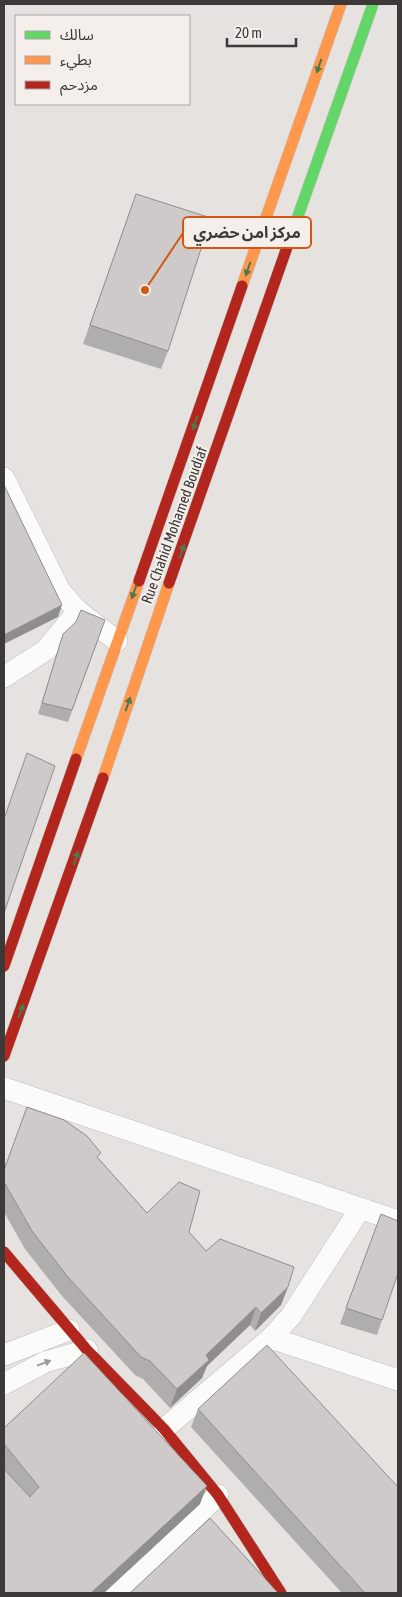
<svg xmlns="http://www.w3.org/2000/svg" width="402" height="1597" viewBox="0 0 402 1597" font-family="'Asap Condensed','Noto Sans Arabic',sans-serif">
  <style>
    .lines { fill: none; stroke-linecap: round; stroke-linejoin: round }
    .street-casing { stroke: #c1bfbd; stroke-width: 22 }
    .fast-casing { stroke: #c1bfbd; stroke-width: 12 }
    .slow-casing { stroke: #c1bfbd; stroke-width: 12 }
    .jam-casing { stroke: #c1bfbd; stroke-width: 12 }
    .street { stroke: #fbfbfa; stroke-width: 21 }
    .fast { stroke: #63d668; stroke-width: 11 }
    .slow { stroke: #ff974d; stroke-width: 11 }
    .jam { stroke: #b3261e; stroke-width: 11 }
    .wall { fill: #b0aead }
    .shaded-wall { fill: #908d8d }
    .building { fill: #cdcac9; stroke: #908d8d }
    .oneway { fill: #4c784b }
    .oneway2 { fill: #9c9a99 }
    .labels { text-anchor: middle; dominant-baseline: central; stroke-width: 4; stroke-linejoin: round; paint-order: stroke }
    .street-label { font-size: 15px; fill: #3c3938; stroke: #f4efeb }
    .leader { fill: none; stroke: #d75610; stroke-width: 2 }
    .callout-dot { fill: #d75610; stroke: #f4efeb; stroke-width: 2 }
    .callout { fill: #f4efeb; stroke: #d75610; stroke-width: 2 }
    .callout-label { font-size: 16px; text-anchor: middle; font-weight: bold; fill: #3c3938 }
  </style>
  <rect width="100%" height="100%" fill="#e5e2e0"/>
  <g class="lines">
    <defs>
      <path id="street" d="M 4,478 L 60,591 L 78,611 L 117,641
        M 4,677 L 46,650 L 78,611
        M 4,1088 L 398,1221
        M 271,1338 L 398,1380
        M 4,1355 L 69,1330
        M 4,1384 L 45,1362 L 87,1350
        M 164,1429 L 271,1338 L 291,1316 L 360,1209
        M 116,1593 L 218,1495"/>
      <path id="fast" d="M 292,233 L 373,4"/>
      <path id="slow" d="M 242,286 L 341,4
        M 76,759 L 139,581
        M 103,778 L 169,583"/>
      <path id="jam" d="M 139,581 L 242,286
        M 169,583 L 292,233
        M 4,966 L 76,759
        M 4,1056 L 103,778
        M 4,1252 L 87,1350 L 164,1429 L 218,1495 L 281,1593"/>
    </defs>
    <use href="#street" class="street-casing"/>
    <use href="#fast" class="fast-casing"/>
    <use href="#slow" class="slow-casing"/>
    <use href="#jam" class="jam-casing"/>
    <use href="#street" class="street"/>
    <use href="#fast" class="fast"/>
    <use href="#slow" class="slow"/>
    <use href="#jam" class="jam"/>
  </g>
  <path class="wall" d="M 136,194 L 168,351 L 161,369 L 83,344 Z
    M 105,620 L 68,722 L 38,714 L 63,634 Z
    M 99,1159 L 147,1213 L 189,1232 L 206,1251 L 288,1287 L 281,1305 L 255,1331 L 250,1325 L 207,1366 L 202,1378 L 170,1408 L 143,1379 L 135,1375 L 62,1296 L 25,1249 L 4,1212 L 4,1170 Z
    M 381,1214 L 382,1320 L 377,1335 L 340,1324 Z
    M 198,1409 L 397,1486 L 398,1593 L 342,1593 L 191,1427 Z
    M 4,1428 L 200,1504 L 104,1593 L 4,1593 Z"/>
  <path class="shaded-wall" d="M 62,605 L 58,617 L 4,644 L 4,635 Z
    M 288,1287 L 281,1305 L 255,1331 L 261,1313 Z
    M 256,1307 L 250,1325 L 207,1366 L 202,1378 L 170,1408 L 177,1389 L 206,1355 Z
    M 207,1486 L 200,1504 L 104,1593 L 91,1593 Z"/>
  <path class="building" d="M 136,194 L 211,218 L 168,351 L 90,325 Z
    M 4,485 L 62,605 L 4,635 Z
    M 81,610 L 105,620 L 72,710 L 42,703 L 63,634 L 76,622 Z
    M 27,753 L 55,766 L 4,913 L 4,819 Z
    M 27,1107 L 64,1120 L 87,1136 L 101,1153 L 97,1157 L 147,1213 L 179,1182 L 200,1191 L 189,1232 L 206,1251 L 220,1239 L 294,1267 L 288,1287 L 261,1313 L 256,1307 L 206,1355 L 209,1360 L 177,1389 L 150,1361 L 141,1357 L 68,1277 L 32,1231 L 4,1182 L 4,1170 Z
    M 381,1214 L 398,1221 L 398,1273 L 382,1320 L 346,1308 Z
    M 267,1345 L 397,1486 L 398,1485 L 398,1593 L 365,1593 L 198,1409 Z
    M 84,1353 L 207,1486 L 91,1593 L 4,1593 L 4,1469 L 30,1497 L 39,1487 L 4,1444 L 4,1428 Z
    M 210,1518 L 278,1593 L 130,1593 Z"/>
  <defs><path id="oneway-solid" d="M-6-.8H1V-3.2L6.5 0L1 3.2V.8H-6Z" transform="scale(1.25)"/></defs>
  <g class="oneway">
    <use href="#oneway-solid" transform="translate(319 66) rotate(109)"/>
    <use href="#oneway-solid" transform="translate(248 269) rotate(109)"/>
    <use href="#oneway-solid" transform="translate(195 423) rotate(109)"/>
    <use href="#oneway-solid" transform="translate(182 551) rotate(-70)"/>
    <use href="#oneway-solid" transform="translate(134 592) rotate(110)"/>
    <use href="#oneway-solid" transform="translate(128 704) rotate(-71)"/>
    <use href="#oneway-solid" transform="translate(76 858) rotate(-71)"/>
    <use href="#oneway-solid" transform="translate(21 1011) rotate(-70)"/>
  </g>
  <use class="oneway2" href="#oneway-solid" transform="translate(44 1363) rotate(-20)"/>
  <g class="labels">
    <g class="street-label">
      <text transform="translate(174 525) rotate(-70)">Rue Chahid Mohamed Boudiaf</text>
    </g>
  </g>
  <path class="leader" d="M145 290L183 233"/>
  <circle class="callout-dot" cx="145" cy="290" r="5"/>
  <rect class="callout" x="183" y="217" width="128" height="31" rx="5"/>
  <g class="callout-label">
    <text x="247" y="238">مركز امن حضري</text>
  </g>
  <rect width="402" height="1597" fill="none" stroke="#3c3938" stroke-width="10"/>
  <rect x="15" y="15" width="175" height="90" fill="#f4efeb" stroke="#aaa6a3"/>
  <rect x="25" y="31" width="25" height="8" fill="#63d668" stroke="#aaa6a3"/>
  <text x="60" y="40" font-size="15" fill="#3c3938">سالك</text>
  <rect x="25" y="56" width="25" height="8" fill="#ff974d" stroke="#aaa6a3"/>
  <text x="60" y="65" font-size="15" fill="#3c3938">بطيء</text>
  <rect x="25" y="81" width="25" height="8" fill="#b3261e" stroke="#aaa6a3"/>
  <text x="60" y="90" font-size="15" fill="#3c3938">مزدحم</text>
  <path d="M227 38v8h69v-8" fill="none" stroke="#3c3938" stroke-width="2.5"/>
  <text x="235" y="38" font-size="15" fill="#3c3938" stroke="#f4efeb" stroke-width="4" paint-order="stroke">20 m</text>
</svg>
